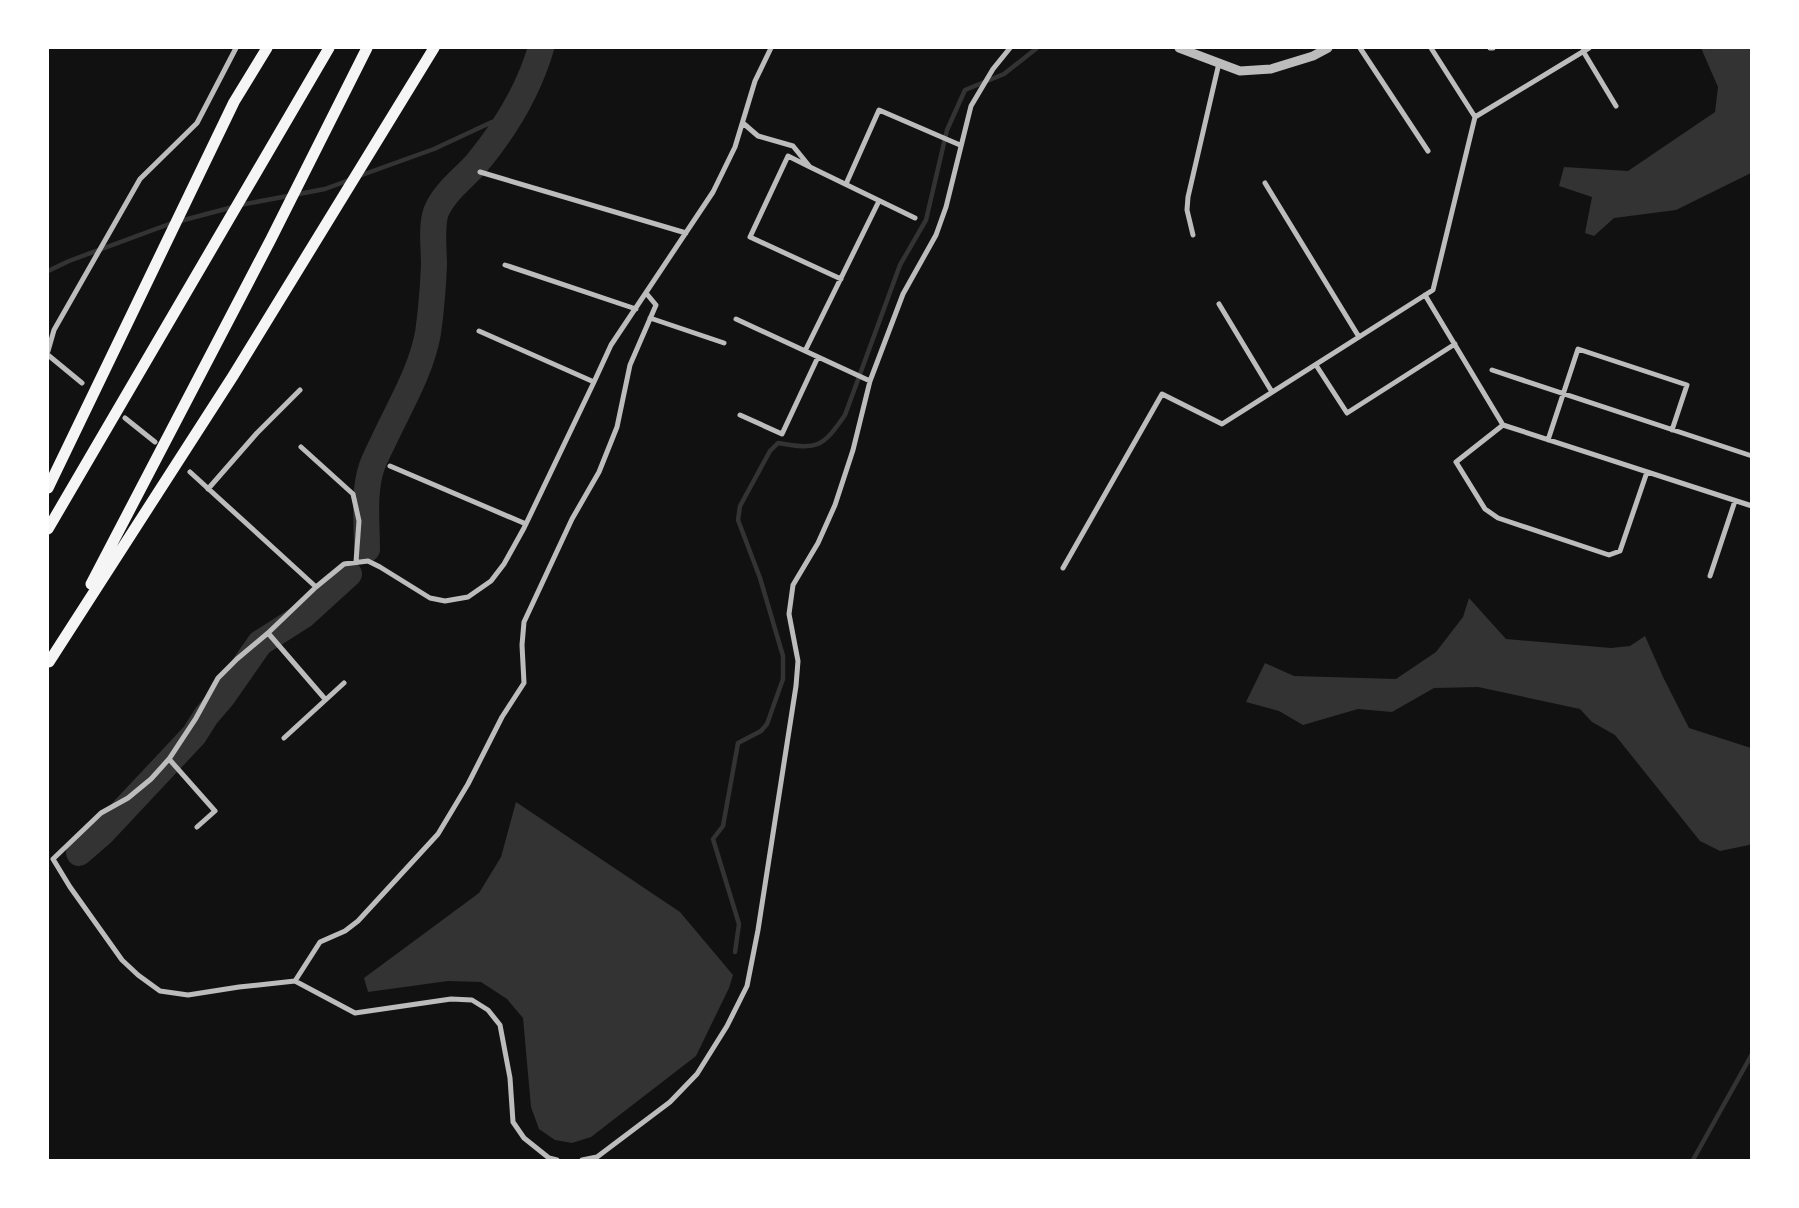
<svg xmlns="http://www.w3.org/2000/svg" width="1799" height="1208" viewBox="0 0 1799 1208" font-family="Lato,sans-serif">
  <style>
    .water { fill: #333 }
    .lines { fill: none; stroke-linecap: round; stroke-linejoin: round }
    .stream { stroke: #333; stroke-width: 4.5 }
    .river { stroke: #333; stroke-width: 26 }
    .minor { stroke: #bcbcbc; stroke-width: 5 }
    .tertiary { stroke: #bcbcbc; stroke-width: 9 }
    .trunk { stroke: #f5f5f5; stroke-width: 11 }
  </style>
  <rect width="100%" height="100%" fill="#111"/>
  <path class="water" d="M 1701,48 L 1751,48 L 1751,173 L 1676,210 L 1614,218 L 1594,236 L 1585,233 L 1592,197 L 1559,186 L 1564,167 L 1628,171 L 1715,112 L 1718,87 Z
    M 1469,598 L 1506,639 L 1611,648 L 1630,646 L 1645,636 L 1664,679 L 1689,728 L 1751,748 L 1752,841 L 1749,845 L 1720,851 L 1700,841 L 1615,735 L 1592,722 L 1580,709 L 1478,687 L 1434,688 L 1392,712 L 1358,709 L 1303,725 L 1279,711 L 1246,702 L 1265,663 L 1294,676 L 1396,679 L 1436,652 L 1463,617 Z
    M 516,802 L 680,912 L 733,975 L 729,988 L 696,1056 L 591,1137 L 572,1143 L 555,1140 L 539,1129 L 531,1107 L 523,1018 L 507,999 L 481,982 L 448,981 L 368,992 L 364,978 L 479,893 L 501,857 Z"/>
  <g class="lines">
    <path class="stream" d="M 359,176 L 434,149 L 492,122 L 507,120
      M 240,205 L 325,189 L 352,179
      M 180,221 L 233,207
      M 48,271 L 69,261 L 172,223
      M 735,952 L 739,924 L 713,839 L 723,826 L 738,743 L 761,731 L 767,724 L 783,679 L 783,656 L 760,578 L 738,520 L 740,506 L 770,451 L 778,443 C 818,450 822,448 845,415 L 900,265 L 926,220 L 947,130 L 965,90 L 1004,74 L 1037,48
      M 1693,1160 L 1752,1054"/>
    <path class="river" d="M 367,549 C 367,523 363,492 372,466 C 375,458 379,450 383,442 C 399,407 421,372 428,333 C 431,312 433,287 434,265 C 434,250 431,226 436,212 C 444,192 463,179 477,163 C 506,128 528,92 541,48
      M 79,853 L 101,834 L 194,735 L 206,716 L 223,696 L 260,643 L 304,615 L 349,574"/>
    <path class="minor" d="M 1360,48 L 1428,151
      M 1431,48 L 1475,117
      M 1490,48 L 1493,48
      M 1583,51 L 1616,106
      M 743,123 L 758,136 L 793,146 L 810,167 L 915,218
      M 810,167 L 788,156 L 750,237 L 841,279
      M 480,172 L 686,233
      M 1265,183 L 1359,337
      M 846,184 L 879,110 L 960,145
      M 1193,235 L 1187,210 L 1188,197 L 1219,63
      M 505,265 L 636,309
      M 1425,295 L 1503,425 L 1752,506
      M 1219,304 L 1272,392
      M 650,318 L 724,343
      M 736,319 L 870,381
      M 479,331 L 594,382
      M 48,351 L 54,330 L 140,179 L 197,123 L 236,48
      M 805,351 L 879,201
      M 48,355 L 82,383
      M 1316,365 L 1347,413 L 1455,344
      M 1492,370 L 1752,456
      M 740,415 L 782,434 L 818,357
      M 125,418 L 155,442
      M 1503,425 L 1456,462 L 1485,509 L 1498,518 L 1609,555 L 1620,551 L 1647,472
      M 1548,440 L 1578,349 L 1687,385 L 1672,430
      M 301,447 L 353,494 L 359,521 L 356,562
      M 390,466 L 526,524
      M 190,472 L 316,587
      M 208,489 L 257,433 L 300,390
      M 1063,568 L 1162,394 L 1222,424 L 1433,290 L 1475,117 L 1589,48
      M 1710,576 L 1735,501
      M 268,633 L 325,699
      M 284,738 L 344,683
      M 169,759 L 215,811 L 197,827
      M 295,981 L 320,942 L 345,931 L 358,921 L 438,834 L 468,784 L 502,717 L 524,683 L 522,645 L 524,622 L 572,519 L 599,472 L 617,427 L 630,365 L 656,305 L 646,293
      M 557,1160 L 549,1158 L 524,1138 L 513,1122 L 510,1078 L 500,1025 L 488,1010 L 472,1000 L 451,999 L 355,1013 L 295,981 L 239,987 L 188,995 L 160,991 L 138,975 L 122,960 L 70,887 L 53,859 L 101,813 L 128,798 L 151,779 L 169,759 L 196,718 L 218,678 L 237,659 L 268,633 L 316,587 L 344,564 L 368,561 L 380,567 L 430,598 L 445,601 L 468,597 L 491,581 L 504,564 L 524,528 L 594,382 L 611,345 L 713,192 L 735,147 L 755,81 L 771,48
      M 582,1160 L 597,1157 L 670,1102 L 697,1074 L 727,1026 L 747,986 L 758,930 L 796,686 L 798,661 L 789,614 L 793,585 L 818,543 L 835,505 L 853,450 L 870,381 L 903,294 L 936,235 L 946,207 L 971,106 L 993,69 L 1010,48"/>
    <path class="tertiary" d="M 1179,48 L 1240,71 L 1271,69 L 1313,56 L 1328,48"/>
    <path class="trunk" d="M 48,488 L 234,102 L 267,48
      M 48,529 L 329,48
      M 91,584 L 271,239 L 367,48
      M 49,662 L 233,376 L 434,48"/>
  </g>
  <rect width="1799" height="1208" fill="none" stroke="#ffffff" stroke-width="98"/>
</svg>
